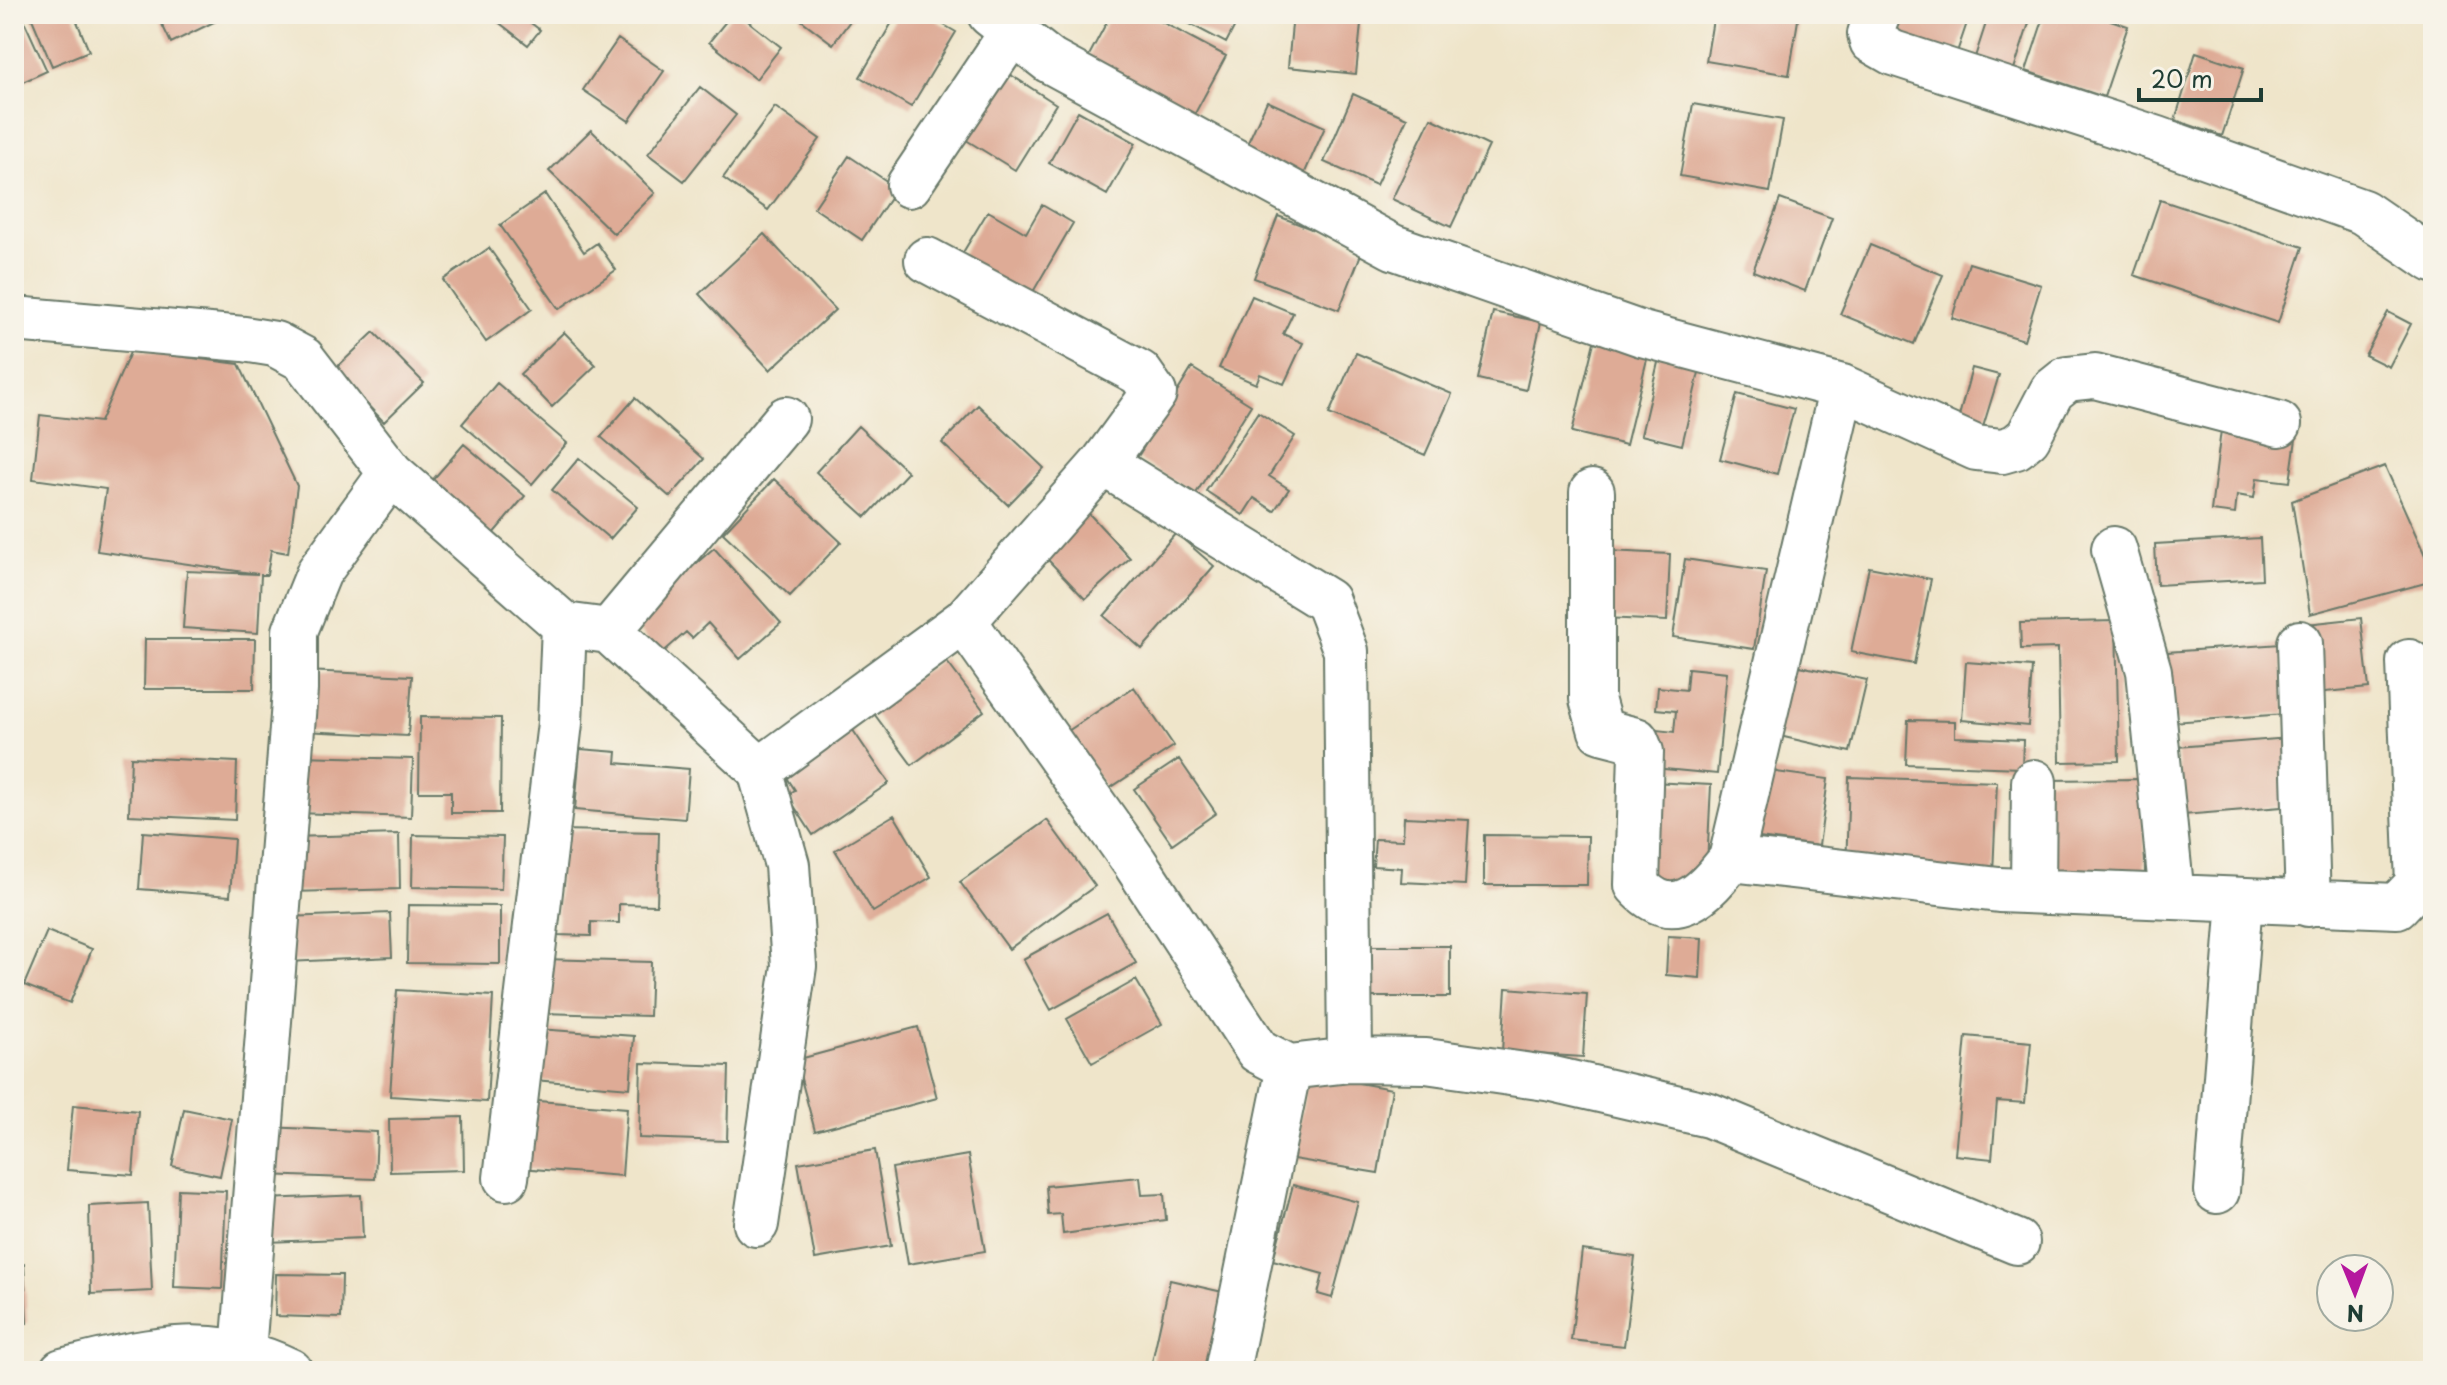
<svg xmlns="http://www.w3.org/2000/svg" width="2447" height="1385" viewBox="0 0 2447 1385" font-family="'Playpen Sans',sans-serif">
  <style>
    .building { fill: #deab96 }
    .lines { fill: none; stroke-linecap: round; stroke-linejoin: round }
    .street-casing { stroke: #687868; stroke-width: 48 }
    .street { stroke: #fff; stroke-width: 44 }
  </style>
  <rect width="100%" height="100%" fill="#f7f3e8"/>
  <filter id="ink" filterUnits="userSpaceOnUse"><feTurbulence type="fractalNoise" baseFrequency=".0125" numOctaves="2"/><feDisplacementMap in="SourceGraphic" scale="16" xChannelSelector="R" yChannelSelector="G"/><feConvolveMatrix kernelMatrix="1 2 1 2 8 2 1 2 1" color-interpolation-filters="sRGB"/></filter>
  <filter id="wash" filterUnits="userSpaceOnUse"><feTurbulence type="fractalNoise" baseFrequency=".006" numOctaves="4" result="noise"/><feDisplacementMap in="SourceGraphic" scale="32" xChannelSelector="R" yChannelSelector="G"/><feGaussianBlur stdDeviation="1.8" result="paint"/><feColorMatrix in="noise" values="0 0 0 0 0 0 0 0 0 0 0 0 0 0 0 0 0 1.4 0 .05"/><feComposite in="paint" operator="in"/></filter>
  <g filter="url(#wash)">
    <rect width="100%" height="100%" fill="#efe5ca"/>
    <g id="blocks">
      <path class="building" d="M 14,14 L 21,14 L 47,71 L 16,85 Z
        M 30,14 L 74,14 L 89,51 L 52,66 Z
        M 157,14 L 215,14 L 218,20 L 171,43 Z
        M 502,14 L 519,14 L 540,30 L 528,45 L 497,21 Z
        M 732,14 L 739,14 L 781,47 L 756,79 L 709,42 Z
        M 804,14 L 855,14 L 833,44 L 800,19 Z
        M 897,14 L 925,14 L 956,32 L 911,107 L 860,77 Z
        M 1111,14 L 1147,14 L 1226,56 L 1192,119 L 1085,63 Z
        M 1171,14 L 1241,14 L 1226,43 Z
        M 1293,14 L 1362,14 L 1356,74 L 1288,67 Z
        M 1714,14 L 1799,14 L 1789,75 L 1706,61 Z
        M 1892,14 L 1970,14 L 1955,58 L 1885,34 Z
        M 1989,14 L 2032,14 L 2014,69 L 1975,57 Z
        M 2045,14 L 2093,14 L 2128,26 L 2104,97 L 2026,71 Z
        M 618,39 L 664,71 L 629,121 L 583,90 Z
        M 2196,52 L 2244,68 L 2222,136 L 2175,120 Z
        M 1000,68 L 1056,104 L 1015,170 L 958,135 Z
        M 700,87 L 736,115 L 684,181 L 648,154 Z
        M 1353,94 L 1407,118 L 1376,185 L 1324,162 Z
        M 1267,101 L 1325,127 L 1303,177 L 1244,151 Z
        M 1693,104 L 1783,120 L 1770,192 L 1680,176 Z
        M 775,107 L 820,139 L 768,210 L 723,178 Z
        M 1078,111 L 1136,143 L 1107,195 L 1049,163 Z
        M 1431,118 L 1489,146 L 1451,227 L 1392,199 Z
        M 591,130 L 655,193 L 614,234 L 549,171 Z
        M 849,156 L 897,188 L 862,240 L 814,208 Z
        M 545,194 L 584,252 L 597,243 L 616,270 L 559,309 L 500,225 Z
        M 1780,199 L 1832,218 L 1805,291 L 1753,271 Z
        M 2160,200 L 2303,247 L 2278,323 L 2134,275 Z
        M 1042,205 L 1073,223 L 1026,304 L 956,264 L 988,211 L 1026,233 Z
        M 1278,216 L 1363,249 L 1339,310 L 1254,278 Z
        M 764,234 L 835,310 L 770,370 L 699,294 Z
        M 1870,245 L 1943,275 L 1914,344 L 1840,314 Z
        M 489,248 L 532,309 L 486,342 L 443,280 Z
        M 1969,263 L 2041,285 L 2024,340 L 1952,318 Z
        M 1252,296 L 1293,313 L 1283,334 L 1303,343 L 1284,384 L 1260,374 L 1256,384 L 1219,368 Z
        M 1493,312 L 1541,322 L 1526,390 L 1478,379 Z
        M 2388,312 L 2411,324 L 2389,367 L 2365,355 Z
        M 374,332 L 424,383 L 384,422 L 334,370 Z
        M 564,332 L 596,365 L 552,407 L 520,374 Z
        M 1594,342 L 1648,355 L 1626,445 L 1572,432 Z
        M 131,350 L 239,364 L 297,486 L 288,553 L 271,550 L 267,575 L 261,575 L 258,633 L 183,628 L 187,571 L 258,574 L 97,551 L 106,489 L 33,479 L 40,415 L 100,422 Z
        M 1356,353 L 1452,394 L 1425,455 L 1329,414 Z
        M 1660,354 L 1701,364 L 1682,445 L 1641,435 Z
        M 1192,368 L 1251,405 L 1195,495 L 1137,458 Z
        M 1972,368 L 1999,375 L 1983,427 L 1958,420 Z
        M 497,383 L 567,443 L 532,484 L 462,424 Z
        M 1737,394 L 1794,409 L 1777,474 L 1720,459 Z
        M 635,398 L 704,459 L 670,497 L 601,437 Z
        M 978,405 L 1044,468 L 1008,505 L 942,443 Z
        M 1258,412 L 1295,436 L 1269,476 L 1289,489 L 1274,511 L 1254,498 L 1243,515 L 1206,491 Z
        M 858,426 L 908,472 L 866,517 L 816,472 Z
        M 2221,430 L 2296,439 L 2290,482 L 2257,478 L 2254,498 L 2237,495 L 2235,514 L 2211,511 Z
        M 464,444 L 525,496 L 492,535 L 430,483 Z
        M 579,458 L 638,507 L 610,539 L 552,490 Z
        M 2385,466 L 2433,573 L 2433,581 L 2310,614 L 2292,501 Z
        M 774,479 L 841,542 L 790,596 L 723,533 Z
        M 1081,505 L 1130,558 L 1085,599 L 1036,547 Z
        M 1176,533 L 1214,566 L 1142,649 L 1104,616 Z
        M 2260,538 L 2262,579 L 2157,585 L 2155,544 Z
        M 714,548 L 781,623 L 740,659 L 708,623 L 692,638 L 686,632 L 660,655 L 630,621 Z
        M 1608,551 L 1670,554 L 1667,621 L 1605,618 Z
        M 1685,559 L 1766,571 L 1754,649 L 1673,637 Z
        M 1869,567 L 1931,579 L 1914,664 L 1851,652 Z
        M 2361,618 L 2369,688 L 2314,693 L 2307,624 Z
        M 2116,621 L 2119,761 L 2060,762 L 2058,648 L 2021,649 L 2020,623 Z
        M 145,639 L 255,639 L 254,689 L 144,689 Z
        M 2281,644 L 2286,714 L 2172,722 L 2167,652 Z
        M 944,658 L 984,711 L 912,765 L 872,711 Z
        M 1966,662 L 2032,667 L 2028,726 L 1962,720 Z
        M 1790,664 L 1867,680 L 1850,752 L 1775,735 Z
        M 1688,668 L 1727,672 L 1717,774 L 1654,768 L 1657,730 L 1674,732 L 1676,711 L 1656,709 L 1658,687 L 1686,690 Z
        M 306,671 L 412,676 L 408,736 L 303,731 Z
        M 1134,687 L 1174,746 L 1107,790 L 1068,731 Z
        M 420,717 L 501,718 L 500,813 L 451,813 L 451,792 L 419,792 Z
        M 846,720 L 889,783 L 813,835 L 787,795 L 795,790 L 779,765 Z
        M 1908,720 L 1955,721 L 1955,737 L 2023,740 L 2022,768 L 1906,764 Z
        M 2289,738 L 2294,806 L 2183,815 L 2177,747 Z
        M 580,749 L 617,752 L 616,763 L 689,769 L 685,819 L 575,810 Z
        M 299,756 L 413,759 L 411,817 L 297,813 Z
        M 131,757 L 237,762 L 235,820 L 129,815 Z
        M 1179,759 L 1216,813 L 1172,844 L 1134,789 Z
        M 1762,770 L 1828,779 L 1819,846 L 1752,837 Z
        M 1849,777 L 1997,782 L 1993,874 L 1846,870 Z
        M 2144,779 L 2145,875 L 2045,876 L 2044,780 Z
        M 1651,782 L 1711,785 L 1706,885 L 1646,882 Z
        M 894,815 L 931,877 L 873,912 L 835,850 Z
        M 1404,817 L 1469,820 L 1465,885 L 1401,882 L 1402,868 L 1373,866 L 1375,839 L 1403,840 Z
        M 1047,820 L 1095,886 L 1009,949 L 960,882 Z
        M 560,830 L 659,832 L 657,905 L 619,904 L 619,923 L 591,922 L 591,936 L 557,935 Z
        M 143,832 L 234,839 L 230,896 L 139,889 Z
        M 399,834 L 400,889 L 292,892 L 291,837 Z
        M 413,835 L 503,837 L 501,889 L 412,887 Z
        M 1484,835 L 1588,836 L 1587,885 L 1484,885 Z
        M 408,905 L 500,906 L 500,964 L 407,963 Z
        M 390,913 L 392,957 L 288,962 L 287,917 Z
        M 1107,913 L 1136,963 L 1051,1010 L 1023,959 Z
        M 47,931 L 92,949 L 70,1003 L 24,985 Z
        M 1668,936 L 1702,938 L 1700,978 L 1666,975 Z
        M 1366,946 L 1450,946 L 1450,997 L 1366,997 Z
        M 542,959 L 651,962 L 649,1016 L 541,1013 Z
        M 1136,980 L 1162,1024 L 1092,1063 L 1067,1019 Z
        M 1506,988 L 1587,994 L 1583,1057 L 1502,1052 Z
        M 397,990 L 493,996 L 487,1102 L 390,1096 Z
        M 918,1027 L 937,1098 L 815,1131 L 796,1060 Z
        M 538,1029 L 634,1036 L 630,1088 L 534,1080 Z
        M 1966,1036 L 2031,1042 L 2025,1103 L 1997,1101 L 1992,1159 L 1955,1155 Z
        M 641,1063 L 729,1066 L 727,1141 L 639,1138 Z
        M 1308,1074 L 1392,1089 L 1378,1173 L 1293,1159 Z
        M 525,1100 L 627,1108 L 622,1176 L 520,1168 Z
        M 73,1105 L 138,1111 L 133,1175 L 67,1170 Z
        M 184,1109 L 232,1119 L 220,1176 L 172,1166 Z
        M 463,1117 L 464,1170 L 390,1172 L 389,1119 Z
        M 267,1127 L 377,1132 L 375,1179 L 265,1175 Z
        M 875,1150 L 891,1246 L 815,1259 L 798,1163 Z
        M 968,1155 L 985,1251 L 908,1264 L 892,1168 Z
        M 1140,1177 L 1142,1195 L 1164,1194 L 1166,1220 L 1063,1234 L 1061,1214 L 1048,1215 L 1046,1186 Z
        M 1293,1185 L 1358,1202 L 1332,1298 L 1318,1294 L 1323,1274 L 1273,1260 Z
        M 178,1189 L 226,1191 L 222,1289 L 174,1287 Z
        M 361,1195 L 363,1238 L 268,1242 L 266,1199 Z
        M 148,1203 L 152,1291 L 91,1294 L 89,1206 Z
        M 1582,1250 L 1635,1257 L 1624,1346 L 1571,1340 Z
        M 24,1264 L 27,1323 L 14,1324 L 14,1265 Z
        M 276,1274 L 342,1275 L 341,1318 L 275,1316 Z
        M 1170,1280 L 1227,1293 L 1210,1371 L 1150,1371 Z"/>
    </g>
  </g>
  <g filter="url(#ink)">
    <use href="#blocks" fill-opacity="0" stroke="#687868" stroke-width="2"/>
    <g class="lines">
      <defs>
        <path id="street" d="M 990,14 L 1050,61 L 1393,247 L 1642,334 L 1842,387 L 1976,448 L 2002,451 L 2016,447 L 2028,437 L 2052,391 L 2067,379 L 2095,376 L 2279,424
          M 1878,14 L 1870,34 L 1872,41 L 1893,53 L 2158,139 L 2363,212 L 2433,260
          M 909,185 L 1011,34
          M 927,260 L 1140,373 L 1154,393 L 1103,463 L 1327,601 L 1346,651 L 1350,1060
          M 14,319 L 244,339 L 275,344 L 303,359 L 391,473 L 564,625 L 609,631 L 760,770 L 787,865 L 794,966 L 756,1224
          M 1842,387 L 1731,859 L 1999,890 L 2397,906 L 2418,884 L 2409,662
          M 1592,492 L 1592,699 L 1601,731 L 1636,740 L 1641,752 L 1637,885 C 1674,927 1706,892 1731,859
          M 2114,549 L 2149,671 L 2172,897
          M 964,621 L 1135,863 L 1258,1051 L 1289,1067 L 1227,1371
          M 609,631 L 786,419
          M 2300,643 L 2308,904
          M 760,770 L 964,621 L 1103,463
          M 2033,891 L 2034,782
          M 1289,1067 L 1350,1060 L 1426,1061 L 1553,1079 L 1709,1115 L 2017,1242
          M 506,1178 L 560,723 L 564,625
          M 2217,1191 L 2240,901
          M 243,1352 L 295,690 L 295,631 L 319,572 L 391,473
          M 62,1371 C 143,1352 210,1331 290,1371"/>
      </defs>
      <use href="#street" class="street-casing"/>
      <use href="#street" class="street"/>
    </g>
  </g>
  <rect width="2447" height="1385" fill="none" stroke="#f7f3e8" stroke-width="48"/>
  <g transform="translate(2355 1293) rotate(179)"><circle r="38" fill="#f7f3e8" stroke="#a1aaa0" stroke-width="2"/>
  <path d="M0-6L14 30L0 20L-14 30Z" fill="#b5179e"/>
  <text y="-12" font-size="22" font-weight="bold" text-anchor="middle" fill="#1f3d34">N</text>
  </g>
  <path d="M2139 88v12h122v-12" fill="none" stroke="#1f3d34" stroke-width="4"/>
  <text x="2151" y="88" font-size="24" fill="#1f3d34" stroke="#f7f3e8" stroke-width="6" paint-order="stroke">20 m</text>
</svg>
